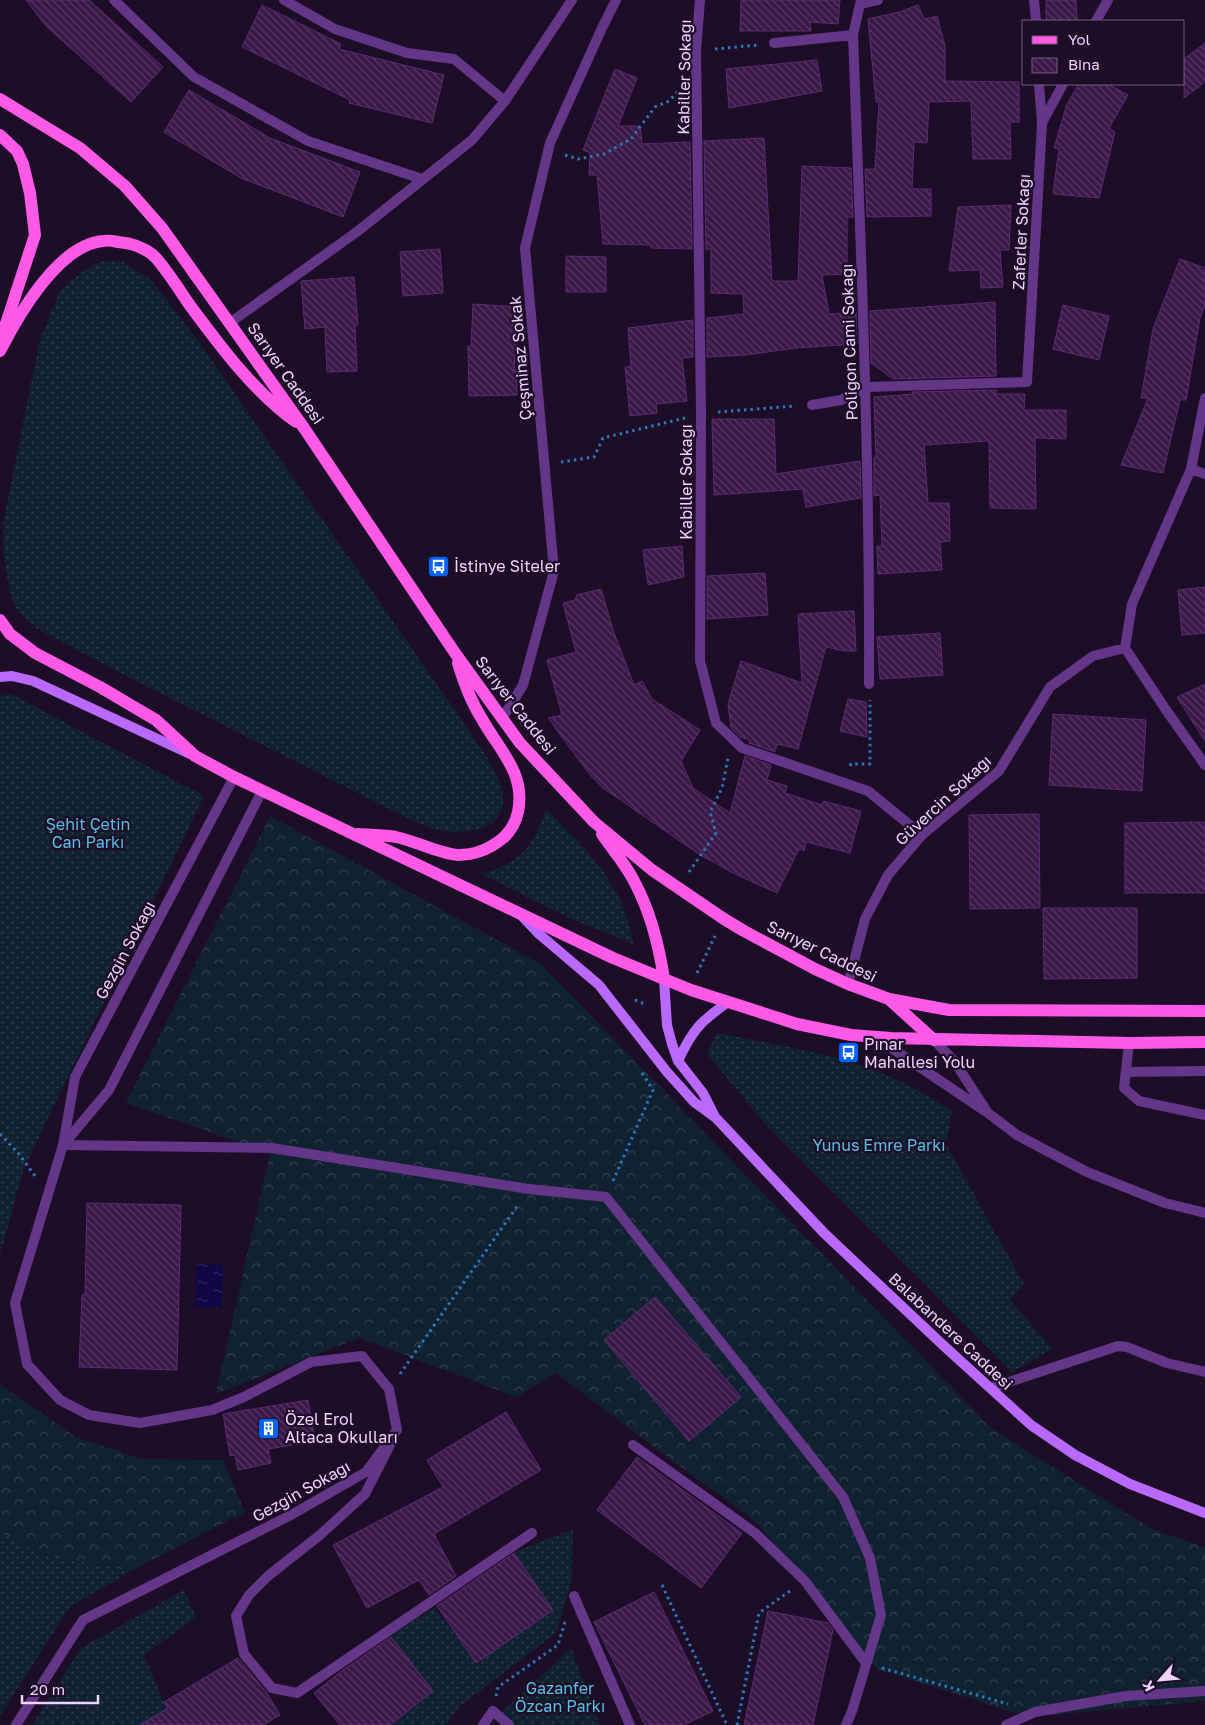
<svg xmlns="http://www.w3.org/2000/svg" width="1205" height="1725" viewBox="0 0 1205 1725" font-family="'Golos Text',sans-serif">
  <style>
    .grass { fill: url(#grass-dots) }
    .forest { fill: url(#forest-crowns) }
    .water { fill: url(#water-ripples) }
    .building { fill: url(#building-back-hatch); stroke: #5f2975 }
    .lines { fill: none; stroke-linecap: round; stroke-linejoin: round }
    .path { stroke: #2879bd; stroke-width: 3; stroke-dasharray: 2.5 4; stroke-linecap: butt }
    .service { stroke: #633687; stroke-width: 10 }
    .minor { stroke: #633687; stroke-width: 10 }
    .tertiary { stroke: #633687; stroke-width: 10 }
    .secondary { stroke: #ba69ff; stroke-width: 10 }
    .primary { stroke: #ff59e8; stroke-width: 12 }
    .labels { text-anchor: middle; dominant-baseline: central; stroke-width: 4.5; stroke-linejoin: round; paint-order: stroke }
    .street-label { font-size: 16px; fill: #eed2ff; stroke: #1e0d26 }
    .poi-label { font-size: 16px; fill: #eed2ff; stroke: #1e0d26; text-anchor: start }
    .park-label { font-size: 16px; fill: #57c0e6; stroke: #1e0d26 }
  </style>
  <defs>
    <pattern id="grass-dots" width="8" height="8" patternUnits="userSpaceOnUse" patternTransform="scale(1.25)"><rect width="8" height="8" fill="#102130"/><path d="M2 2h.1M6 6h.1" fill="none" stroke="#33404f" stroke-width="1.8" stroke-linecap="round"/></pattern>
    <pattern id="forest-crowns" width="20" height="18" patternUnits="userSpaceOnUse" patternTransform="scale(1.25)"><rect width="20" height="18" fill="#102130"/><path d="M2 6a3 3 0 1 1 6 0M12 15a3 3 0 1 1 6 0" fill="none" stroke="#33404f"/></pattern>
    <pattern id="water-ripples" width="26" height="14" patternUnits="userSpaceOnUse" patternTransform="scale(1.25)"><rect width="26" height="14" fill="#100745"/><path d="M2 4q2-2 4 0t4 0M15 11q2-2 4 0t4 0" fill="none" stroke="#332a61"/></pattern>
    <pattern id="building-back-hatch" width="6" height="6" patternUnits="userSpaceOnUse" patternTransform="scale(1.25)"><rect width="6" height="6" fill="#3a1847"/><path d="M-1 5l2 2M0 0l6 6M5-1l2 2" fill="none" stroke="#573963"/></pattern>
  </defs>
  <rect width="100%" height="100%" fill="#1e0d26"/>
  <path class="grass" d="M 102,261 L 124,262 L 151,280 L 199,342 L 488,758 C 493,769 500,780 502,791 C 510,829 468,836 439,830 C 431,829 422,824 413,821 L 120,673 L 36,628 L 14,606 L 9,587 L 4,557 L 3,524 L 40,339 L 60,291 L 81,272 Z
    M 11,694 L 204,796 L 24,1168 L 0,1255 L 0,696 Z
    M 546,809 C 573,836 603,864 620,899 C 627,913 630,928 633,944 L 567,917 L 481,874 C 521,862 533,848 546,809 Z
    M 717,1033 C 769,1043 824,1052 874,1070 C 902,1080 927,1095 952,1111 L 946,1144 L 1024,1284 L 1010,1300 L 1053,1349 L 1012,1372 L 766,1125 L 707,1054 Z
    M 573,1529 L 571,1584 L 556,1633 L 459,1707 L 446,1725 L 390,1725 L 433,1691 L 389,1634 L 435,1608 L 476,1662 L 553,1610 L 514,1552 Z
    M 0,1532 L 46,1555 L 131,1571 L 69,1608 L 0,1716 Z
    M 184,1590 L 196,1617 L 144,1655 L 164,1702 L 178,1725 L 32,1725 L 81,1648 Z
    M 571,1648 L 600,1725 L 509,1725 L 496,1718 Z"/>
  <path class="forest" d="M 270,816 L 541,964 L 991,1428 L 1152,1529 L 1205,1547 L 1205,1701 L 1028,1717 L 877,1669 L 756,1522 L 639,1436 L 556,1373 L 516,1397 L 359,1338 L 216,1394 L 270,1153 L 126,1103 Z
    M 0,1384 L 76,1437 L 142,1459 L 223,1460 L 245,1512 L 131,1571 L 46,1555 L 0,1532 Z"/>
  <path class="water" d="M 196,1264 L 223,1265 L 222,1308 L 195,1307 Z"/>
  <path class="building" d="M 26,0 L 89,0 L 163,67 L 131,102 L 46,26 Z
    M 741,0 L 840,0 L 838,24 L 810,22 L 811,31 L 740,31 Z
    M 1046,0 L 1076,0 L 1077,21 L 1046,21 Z
    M 262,5 L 341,44 L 339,49 L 444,75 L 432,123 L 349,103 L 350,100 L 242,47 Z
    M 918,5 L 924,19 L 937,16 L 945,46 L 945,81 L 1019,82 L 1019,122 L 1010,122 L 1011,159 L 973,159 L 971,101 L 929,102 L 927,143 L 914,142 L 912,189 L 931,189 L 931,216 L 867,217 L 865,169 L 875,169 L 879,102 L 876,102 L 868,19 L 899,12 Z
    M 1205,43 L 1205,82 L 1184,98 L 1184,59 Z
    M 817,60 L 822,91 L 729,108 L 726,69 Z
    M 615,69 L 637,78 L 618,126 L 640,126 L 642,144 L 690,142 L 692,249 L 651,248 L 651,245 L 603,244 L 597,175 L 589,175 L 590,153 L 583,150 Z
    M 1079,84 L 1108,84 L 1128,95 L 1109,128 L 1115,132 L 1099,198 L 1053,194 L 1059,149 L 1054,148 L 1067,104 Z
    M 189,90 L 270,138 L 360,172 L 343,217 L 241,178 L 164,132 Z
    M 764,138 L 772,281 L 798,281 L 802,166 L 851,168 L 853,217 L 847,217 L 847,274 L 822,275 L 829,314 L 856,312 L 857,344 L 796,348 L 746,355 L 707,357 L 707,318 L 744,314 L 743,294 L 711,293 L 711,249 L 706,249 L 704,141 Z
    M 1011,205 L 1009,250 L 1000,250 L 1003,287 L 981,288 L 980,270 L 949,271 L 958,207 Z
    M 440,249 L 443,293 L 403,296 L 400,252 Z
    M 566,256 L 606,257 L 606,292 L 566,292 Z
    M 1180,259 L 1205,268 L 1205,305 L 1200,318 L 1186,400 L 1180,400 L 1163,473 L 1121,465 L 1148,398 L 1141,398 L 1153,329 Z
    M 354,277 L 358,325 L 355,325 L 357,371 L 327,372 L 325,327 L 305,329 L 301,281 Z
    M 995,302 L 996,376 L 893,379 L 871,363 L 870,311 Z
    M 473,304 L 518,307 L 514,370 L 517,370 L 517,395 L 469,396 L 468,346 L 471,346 Z
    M 1063,305 L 1109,316 L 1099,360 L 1053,349 Z
    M 693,320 L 693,357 L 682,358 L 687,401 L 656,404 L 657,413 L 630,416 L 625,367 L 631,366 L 628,328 Z
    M 996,390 L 996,394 L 1025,394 L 1024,410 L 1066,410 L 1066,439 L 1035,438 L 1036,509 L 990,508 L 989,441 L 924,445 L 928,503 L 949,503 L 950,541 L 940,542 L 942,570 L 878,574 L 877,546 L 882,546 L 880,495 L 874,496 L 874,458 L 876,458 L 874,397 L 914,394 L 912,392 Z
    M 712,419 L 774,419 L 776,474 L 860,461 L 861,498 L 806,507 L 803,489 L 714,495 Z
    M 682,546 L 684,577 L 648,585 L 643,550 Z
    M 765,573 L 768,615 L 707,619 L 707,576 Z
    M 1205,587 L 1205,633 L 1182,635 L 1178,590 Z
    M 601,589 L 614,633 L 634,685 L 642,681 L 652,699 L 700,730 L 681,761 L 693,788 L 730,813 L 745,756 L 771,765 L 767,780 L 787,786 L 785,793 L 822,805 L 823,801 L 861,811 L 850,853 L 806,842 L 804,851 L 799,849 L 777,893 L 733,873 L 699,854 L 603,788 L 590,775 L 548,718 L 562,715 L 547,660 L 576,652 L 563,603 L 575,600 L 577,595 Z
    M 854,611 L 856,651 L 844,651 L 826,647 L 798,749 L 777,744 L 775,752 L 749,743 L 750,740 L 740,737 L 731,728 L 728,704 L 741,661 L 802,683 L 798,614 Z
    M 940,633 L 943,675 L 880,679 L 877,637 Z
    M 1205,684 L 1205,741 L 1177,697 Z
    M 848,699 L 866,702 L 867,737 L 840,731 Z
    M 1053,714 L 1146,720 L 1142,791 L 1049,785 Z
    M 1039,814 L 1040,908 L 970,909 L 969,815 Z
    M 1205,822 L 1205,893 L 1125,893 L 1125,823 Z
    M 1043,908 L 1137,908 L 1137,978 L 1044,979 Z
    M 87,1203 L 181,1205 L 177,1370 L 79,1367 L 82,1295 L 85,1295 Z
    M 655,1297 L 741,1397 L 689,1441 L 604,1340 Z
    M 308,1400 L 315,1441 L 268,1449 L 271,1463 L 238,1470 L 235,1455 L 230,1456 L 223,1414 Z
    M 506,1412 L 541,1470 L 434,1534 L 456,1576 L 429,1595 L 419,1580 L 367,1608 L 333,1545 L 443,1487 L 427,1460 Z
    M 637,1457 L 742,1533 L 701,1588 L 597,1510 Z
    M 514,1553 L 553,1610 L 476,1663 L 437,1606 Z
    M 654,1592 L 713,1711 L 684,1725 L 645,1725 L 594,1622 Z
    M 768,1611 L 828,1623 L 833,1630 L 813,1725 L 744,1725 Z
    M 391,1637 L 433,1691 L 390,1725 L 340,1725 L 314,1693 L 343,1670 Z
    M 238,1658 L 267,1693 L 280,1715 L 263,1725 L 140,1725 L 168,1708 L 164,1702 Z"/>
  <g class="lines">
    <path class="path" d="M 715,49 L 758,45
      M 565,155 L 578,159 L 604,154 L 631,139 L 655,107 L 669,101 L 679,90
      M 718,412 L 796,406
      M 561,462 L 594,457 L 603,438 L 685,418
      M 850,766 L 851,764 L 870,764 L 870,700
      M 689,872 L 716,833 L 710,812 L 722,788 L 728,758
      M 697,973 L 715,936
      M 635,1000 L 647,1005
      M 0,1134 L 19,1154 L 35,1176
      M 613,1181 L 653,1090 L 641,1071
      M 400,1374 L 518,1205
      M 662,1585 L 727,1725
      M 882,1668 L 1008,1704
      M 496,1696 L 498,1687 L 558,1645 L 565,1622
      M 737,1725 L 759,1613 L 790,1591"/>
    <path class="service" d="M 114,0 L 194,77 L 308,141 L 422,179
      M 284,0 L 335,29 L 407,53 L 454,59 L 505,101
      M 231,322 L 358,231 L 472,140 L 505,101 L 572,0
      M 63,1145 L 272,1148 L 529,1189 L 606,1197 L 843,1497 L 870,1558 L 881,1615 L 852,1711 L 846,1725
      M 390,1445 L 365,1494 L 320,1535 L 268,1576 L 249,1595 L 236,1616 L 244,1654 L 272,1688 L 297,1693 L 532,1533
      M 633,1445 L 755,1533 L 805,1581 L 866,1663
      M 574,1596 L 630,1725
      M 493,1711 L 509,1725"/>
    <path class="minor" d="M 700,0 L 696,51 L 701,413 L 700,661 L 716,723 L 742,748 L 868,791 L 922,835
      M 861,0 L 853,35 C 861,251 870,467 869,684
      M 1034,0 L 1036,21
      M 861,4 L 878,0
      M 1096,21 L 1108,0
      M 774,43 L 853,35
      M 1042,123 L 1063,84
      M 812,405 L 841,400 L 866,387 L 1027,382 L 1042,124 L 1039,84
      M 1191,469 L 1205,474
      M 1125,648 L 1132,604 L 1191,469 L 1205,398
      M 1125,648 L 1166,710 L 1205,765
      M 502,719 L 523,685 L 554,571 L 525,248 L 550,143 L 602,28 L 616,0
      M 234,777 L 75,1077 L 63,1145 L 109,1090 L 262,791
      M 848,984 L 865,919 L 888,875 L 922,835 L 999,771 L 1050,687 L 1093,656 L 1125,648
      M 1129,1043 L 1124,1088 L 1139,1101 L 1205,1115
      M 1126,1072 L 1205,1071
      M 991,1388 L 1118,1346 L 1127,1347 L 1167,1363 L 1205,1372
      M 16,1725 L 83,1620 L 291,1515 L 366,1472 L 397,1430 L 389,1389 L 362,1356 L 311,1362 L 244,1397 L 212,1410 L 140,1423 L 89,1415 L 60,1400 L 27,1364 L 15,1303 L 63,1145
      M 483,1725 L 493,1711
      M 1006,1725 L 1035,1712 L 1126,1696 L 1205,1691"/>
    <path class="tertiary" d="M 875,1037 L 988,1113 L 1017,1135 L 1087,1172 L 1165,1203 L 1205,1213
      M 934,1040 L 954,1061 L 986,1110"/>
    <path class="secondary" d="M 0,677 L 12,676 L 33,681 L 190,754
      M 522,916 L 539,934 L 599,985 L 667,1072 L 694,1102 L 716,1118 L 824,1233 L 944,1346 L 1031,1425 L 1075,1455 L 1130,1484 L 1205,1513
      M 664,979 L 667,1025 L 672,1044 L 678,1061 L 703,1093 L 714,1115
      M 678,1061 C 693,1029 700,1022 728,1002"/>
    <path class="primary" d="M 0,99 L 80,148 L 125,186 L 162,228 L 304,428 L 455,653 L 520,743 L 594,822 L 652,870 L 724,919 L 744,931 L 815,969 L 848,984 L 889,999 L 949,1010 L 1205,1011
      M 0,135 L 17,151 L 23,164 L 30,193 L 35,235 L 3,333
      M 0,351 C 18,316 58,245 103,241 C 107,240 113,241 118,242 C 131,243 143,247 153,255 C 163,264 180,291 189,304 C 220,346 253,391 296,422
      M 0,620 L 10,634 L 35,653 L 100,687 L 156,720 L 195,756 L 234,777 L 613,958 L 691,990 L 797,1024 L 851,1035 L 891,1038 L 1129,1043 L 1205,1042
      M 358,834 C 370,835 384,835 396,837 C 415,841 440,854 458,855 C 475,855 491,848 503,838 C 511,831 516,821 518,812 C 526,773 499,750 482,719 C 471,702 464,683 458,663
      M 602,834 C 613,850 627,866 635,883 C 651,913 659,946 664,979
      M 891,1001 L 934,1040"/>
  </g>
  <defs>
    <symbol id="bus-square" viewBox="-11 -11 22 22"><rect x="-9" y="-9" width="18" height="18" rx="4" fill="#0062fd" stroke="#1e0d26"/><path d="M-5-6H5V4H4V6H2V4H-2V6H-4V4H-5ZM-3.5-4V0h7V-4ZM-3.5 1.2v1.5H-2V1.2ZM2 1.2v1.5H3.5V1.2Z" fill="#fff"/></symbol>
    <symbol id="building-square" viewBox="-11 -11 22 22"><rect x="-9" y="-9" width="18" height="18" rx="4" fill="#0062fd" stroke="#1e0d26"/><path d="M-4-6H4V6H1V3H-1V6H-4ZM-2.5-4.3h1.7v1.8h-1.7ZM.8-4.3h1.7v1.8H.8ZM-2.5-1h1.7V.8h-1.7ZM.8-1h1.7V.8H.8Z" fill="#fff"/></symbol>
  </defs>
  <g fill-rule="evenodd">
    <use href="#bus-square" x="426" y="554" width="25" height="25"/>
    <use href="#bus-square" x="836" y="1040" width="25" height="25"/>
    <use href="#building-square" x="256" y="1416" width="25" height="25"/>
  </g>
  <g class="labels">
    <g class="street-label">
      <text transform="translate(684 77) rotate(-89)">Kabiller Sokağı</text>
      <text transform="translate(1021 232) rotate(-87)">Zaferler Sokağı</text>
      <text transform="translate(849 342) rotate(-92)">Poligon Cami Sokağı</text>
      <text transform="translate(520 358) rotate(-95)">Çeşminaz Sokak</text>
      <text transform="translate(286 373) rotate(55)">Sarıyer Caddesi</text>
      <text transform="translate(686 482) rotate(-90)">Kabiller Sokağı</text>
      <text transform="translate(516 705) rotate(52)">Sarıyer Caddesi</text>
      <text transform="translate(943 800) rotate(-43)">Güvercin Sokağı</text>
      <text transform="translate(125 950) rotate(-62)">Gezgin Sokağı</text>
      <text transform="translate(822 951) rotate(26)">Sarıyer Caddesi</text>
      <text transform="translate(951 1331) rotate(43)">Balabandere Caddesi</text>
      <text transform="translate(301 1491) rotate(-29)">Gezgin Sokağı</text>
    </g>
    <g class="poi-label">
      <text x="454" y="566">İstinye Siteler</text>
      <text x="864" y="1044">Pınar<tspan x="864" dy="18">Mahallesi Yolu</tspan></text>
      <text x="285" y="1419">Özel Erol<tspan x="285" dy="18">Altaca Okulları</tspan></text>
    </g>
    <g class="park-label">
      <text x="88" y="824">Şehit Çetin<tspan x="88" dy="18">Can Parkı</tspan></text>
      <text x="879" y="1145">Yunus Emre Parkı</text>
      <text x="560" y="1688">Gazanfer<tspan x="560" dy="18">Özcan Parkı</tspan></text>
    </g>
  </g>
  <rect x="1022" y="20" width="162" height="65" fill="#1e0d26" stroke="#715c7d"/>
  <rect x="1032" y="36" width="25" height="8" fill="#ff59e8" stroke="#715c7d"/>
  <text x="1068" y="45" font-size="15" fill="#eed2ff">Yol</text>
  <rect x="1032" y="58" width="25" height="15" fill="url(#building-back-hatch)" stroke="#715c7d"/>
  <text x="1068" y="70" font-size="15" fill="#eed2ff">Bina</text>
  <g transform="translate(1160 1680) rotate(243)" stroke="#1e0d26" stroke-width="4" paint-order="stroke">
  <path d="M0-4L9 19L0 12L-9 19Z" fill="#eed2ff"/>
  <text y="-8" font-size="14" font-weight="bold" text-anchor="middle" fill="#eed2ff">K</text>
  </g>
  <path d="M22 1695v8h76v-8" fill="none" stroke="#eed2ff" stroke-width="2.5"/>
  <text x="30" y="1695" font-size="15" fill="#eed2ff" stroke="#1e0d26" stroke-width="4" paint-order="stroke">20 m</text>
</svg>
